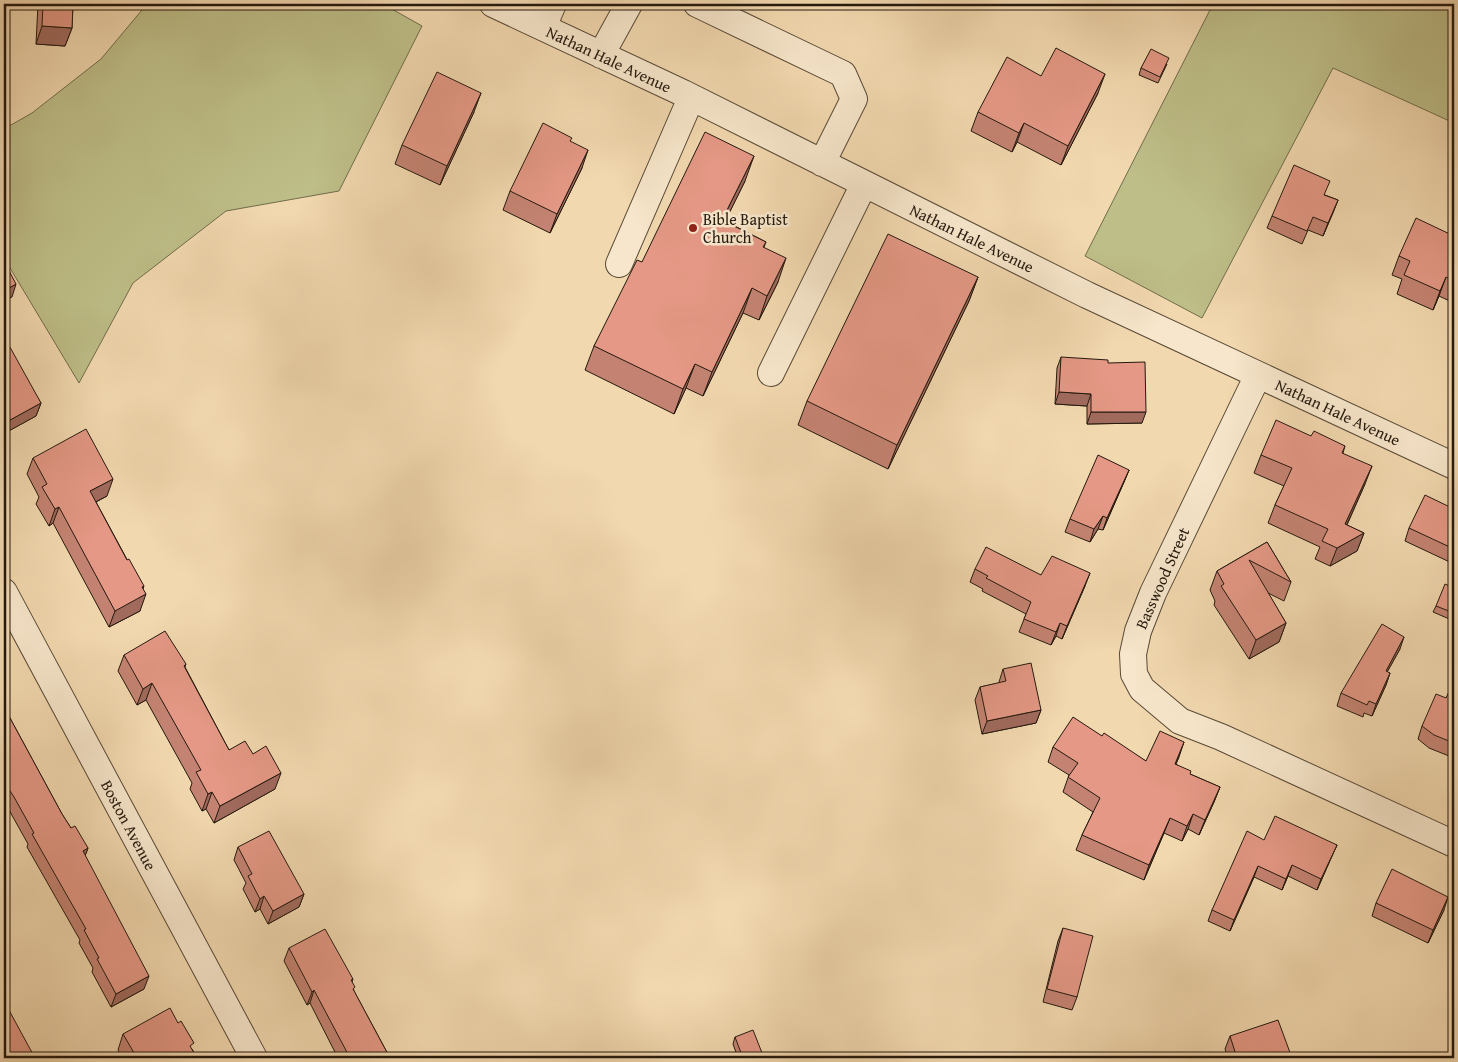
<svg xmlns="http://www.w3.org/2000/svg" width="1458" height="1062" viewBox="0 0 1458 1062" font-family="'Gentium Book Plus',serif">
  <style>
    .green { fill: #bebe88; stroke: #716c4b }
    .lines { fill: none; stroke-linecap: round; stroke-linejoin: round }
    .minor-casing { stroke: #584936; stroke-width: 28 }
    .minor { stroke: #f7e6cb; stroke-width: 26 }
    .wall { fill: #c48372; stroke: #24190e }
    .shaded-wall { fill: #a06a5d; stroke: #24190e }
    .building { fill: #e49885; stroke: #24190e }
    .poi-dot { fill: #8f2418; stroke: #f7e6cb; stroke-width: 2 }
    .labels { text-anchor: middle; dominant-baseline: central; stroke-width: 5; stroke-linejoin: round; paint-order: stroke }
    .street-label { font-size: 16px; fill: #24190e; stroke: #f7e6cb }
    .poi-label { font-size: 16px; fill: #24190e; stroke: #f7e6cb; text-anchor: start }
  </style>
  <rect width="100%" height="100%" fill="#f2d8af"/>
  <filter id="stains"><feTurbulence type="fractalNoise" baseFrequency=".004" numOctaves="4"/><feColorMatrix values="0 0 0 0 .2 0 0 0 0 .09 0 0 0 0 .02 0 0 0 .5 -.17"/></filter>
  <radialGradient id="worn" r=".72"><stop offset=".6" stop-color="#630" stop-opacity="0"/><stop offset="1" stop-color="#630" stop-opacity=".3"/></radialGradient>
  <path class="green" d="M 147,4 L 383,4 L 422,26 L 339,191 L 226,211 L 133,283 L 79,383 L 4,258 L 4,129 L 32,113 L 101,59 Z
    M 1213,4 L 1454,4 L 1454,123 L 1333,68 L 1202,318 L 1085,256 Z"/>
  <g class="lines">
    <defs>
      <path id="minor" d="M 493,4 L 683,93 L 1087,295 L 1454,466
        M 697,4 L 843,74 L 854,99 L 822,163
        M 543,27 L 553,4
        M 601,55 L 629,4
        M 619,264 L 691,98
        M 771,373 L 864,184
        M 1258,375 L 1153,593 L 1138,631 L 1133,654 L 1134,674 L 1142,689 L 1180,721 L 1221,737 L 1454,844
        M 4,592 L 254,1058"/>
    </defs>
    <use href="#minor" class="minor-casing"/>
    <use href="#minor" class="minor"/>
  </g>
  <path class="wall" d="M 38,4 L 73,4 L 72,28 L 65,46 L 36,44 Z
    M 1167,64 L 1158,83 L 1139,75 L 1141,68 Z
    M 1041,76 L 1098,93 L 1061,165 L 1017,142 L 1012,152 L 971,131 L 978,112 Z
    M 474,112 L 440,185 L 395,164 L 402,145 Z
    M 570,141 L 582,168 L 550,233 L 503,210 L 510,191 Z
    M 745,181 L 725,221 L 766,242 L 764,247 L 778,282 L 759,320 L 743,313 L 703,396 L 686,388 L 674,414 L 585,370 L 594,346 L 642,262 Z
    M 1325,195 L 1338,200 L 1323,236 L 1308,230 L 1302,244 L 1267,228 L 1272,216 Z
    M 1454,236 L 1454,303 L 1439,296 L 1433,310 L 1397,294 L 1402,279 L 1392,275 L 1399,256 Z
    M 978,277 L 969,301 L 888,469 L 798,425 L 807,401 Z
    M 4,342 L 41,403 L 36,416 L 5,433 L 4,431 Z
    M 1061,357 L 1142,423 L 1087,424 L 1087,406 L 1055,404 L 1057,368 Z
    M 1311,436 L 1345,446 L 1343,453 L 1365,484 L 1347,525 L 1364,533 L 1357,551 L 1330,566 L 1315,559 L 1320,547 L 1268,523 L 1275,505 L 1284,486 L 1254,473 L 1261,455 Z
    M 33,458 L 107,496 L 96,502 L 143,589 L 140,611 L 109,627 L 53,523 L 49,526 L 36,504 L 39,497 L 27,474 Z
    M 1129,470 L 1124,482 L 1103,530 L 1098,529 L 1090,542 L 1065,532 L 1070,519 Z
    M 1454,509 L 1454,564 L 1405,541 L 1409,528 Z
    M 1267,542 L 1291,582 L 1284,601 L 1268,593 L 1286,623 L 1279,642 L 1249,659 L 1214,605 L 1215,601 L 1210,590 L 1217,571 Z
    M 975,569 L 1041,575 L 1085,586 L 1062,639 L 1056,636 L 1051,645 L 1019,632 L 1026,614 L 982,591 L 983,589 L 970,582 Z
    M 1454,588 L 1454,621 L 1433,612 L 1436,606 Z
    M 1400,649 L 1387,672 L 1390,673 L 1386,685 L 1372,716 L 1364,713 L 1363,717 L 1337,706 L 1341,693 Z
    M 124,655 L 186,664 L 185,667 L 229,750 L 253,754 L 275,789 L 214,823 L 206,809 L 202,811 L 190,789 L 192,783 L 146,700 L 137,705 L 118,671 Z
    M 1003,669 L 1041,710 L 1036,723 L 982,734 L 975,700 L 980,687 L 999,683 L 999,682 Z
    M 1454,686 L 1454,755 L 1450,754 L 1449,756 L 1429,748 L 1418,739 L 1422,726 L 1446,698 Z
    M 4,707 L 62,814 L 71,828 L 88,848 L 85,856 L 144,989 L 111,1007 L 92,972 L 93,968 L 79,943 L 80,940 L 27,847 L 28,844 L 4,801 Z
    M 1102,736 L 1146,761 L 1179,757 L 1176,764 L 1190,774 L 1220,787 L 1214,802 L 1199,835 L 1188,829 L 1182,841 L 1164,833 L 1144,880 L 1076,850 L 1082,835 L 1093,812 L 1063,792 L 1069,775 L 1048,762 L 1053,747 Z
    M 1264,840 L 1337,845 L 1332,856 L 1317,890 L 1288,876 L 1282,890 L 1254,877 L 1230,931 L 1208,921 L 1212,910 Z
    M 238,847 L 304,894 L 299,907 L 268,924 L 260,909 L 255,912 L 243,889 L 246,883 L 234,860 Z
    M 1376,903 L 1444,910 L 1428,943 L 1372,916 Z
    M 1063,928 L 1077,997 L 1072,1010 L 1043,1002 L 1058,941 Z
    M 289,948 L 353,979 L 352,982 L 354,991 L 390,1058 L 338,1058 L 310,1003 L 307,1005 L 284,961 Z
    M 123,1034 L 192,1049 L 197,1058 L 122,1058 L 118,1050 Z
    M 1230,1036 L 1292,1058 L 1228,1058 L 1225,1049 Z
    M 735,1037 L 764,1058 L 738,1058 L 733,1044 Z"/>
  <path class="shaded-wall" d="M 42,26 L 72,28 L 65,46 L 36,44 Z
    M 1105,74 L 1098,93 L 1061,165 L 1068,146 Z
    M 481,93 L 474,112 L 440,185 L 447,166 Z
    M 1024,123 L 1017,142 L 1012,152 L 1019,133 Z
    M 588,150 L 582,168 L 550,233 L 557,214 Z
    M 754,156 L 745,181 L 714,244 L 722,220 Z
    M 1338,200 L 1333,213 L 1323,236 L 1328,223 Z
    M 786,258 L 778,282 L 759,320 L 767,296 Z
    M 978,277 L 969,301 L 888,469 L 897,445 Z
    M 1446,277 L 1439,296 L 1433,310 L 1440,291 Z
    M 16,284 L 12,297 L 4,301 L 4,291 Z
    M 752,288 L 743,313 L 703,396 L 712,372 Z
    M 695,364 L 686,388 L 674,414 L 683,389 Z
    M 1059,392 L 1091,394 L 1087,406 L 1055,404 Z
    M 41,403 L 36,416 L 5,433 L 10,420 Z
    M 1091,412 L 1146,412 L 1142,423 L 1087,424 Z
    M 1372,466 L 1365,484 L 1339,542 L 1345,524 Z
    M 1129,470 L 1124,482 L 1103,530 L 1107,518 Z
    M 113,479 L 107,496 L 84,508 L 90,491 Z
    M 59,507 L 53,523 L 49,526 L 55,509 Z
    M 1103,516 L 1098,529 L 1090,542 L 1094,529 Z
    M 1364,533 L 1357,551 L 1330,566 L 1337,548 Z
    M 1090,573 L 1085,586 L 1062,639 L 1067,626 Z
    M 144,586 L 140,597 L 146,594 L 140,611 L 109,627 L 115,611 Z
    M 1060,623 L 1056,636 L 1051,645 L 1056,632 Z
    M 1286,623 L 1279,642 L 1249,659 L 1256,640 Z
    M 1404,637 L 1400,649 L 1381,683 L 1386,671 Z
    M 1390,673 L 1386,685 L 1372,716 L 1376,704 Z
    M 152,683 L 146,700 L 137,705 L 143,689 Z
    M 1041,710 L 1036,723 L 982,734 L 987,721 Z
    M 1184,742 L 1179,757 L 1169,778 L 1175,764 Z
    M 281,773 L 275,789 L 214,823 L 220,806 Z
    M 1220,787 L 1214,802 L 1199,835 L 1205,820 Z
    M 8,788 L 4,800 L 4,796 L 6,789 Z
    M 212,792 L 206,809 L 202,811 L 208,794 Z
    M 1193,814 L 1188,829 L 1182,841 L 1187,826 Z
    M 1170,818 L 1164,833 L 1144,880 L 1149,865 Z
    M 1337,845 L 1332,856 L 1317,890 L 1321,879 Z
    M 88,848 L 83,861 L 83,851 Z
    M 1292,865 L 1288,876 L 1282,890 L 1286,879 Z
    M 1258,866 L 1254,877 L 1230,931 L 1234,920 Z
    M 304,894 L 299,907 L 268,924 L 273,911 Z
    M 264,896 L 260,909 L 255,912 L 260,899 Z
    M 1448,897 L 1444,910 L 1428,943 L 1433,930 Z
    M 149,976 L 144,989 L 111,1007 L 116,994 Z
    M 314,990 L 310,1003 L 307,1005 L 312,992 Z"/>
  <path class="building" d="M 43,4 L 73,4 L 72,28 L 42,26 Z
    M 1056,48 L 1105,74 L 1068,146 L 1024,123 L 1019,133 L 978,112 L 1007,57 L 1041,76 Z
    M 1151,49 L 1169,58 L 1160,77 L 1141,68 Z
    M 437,72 L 481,93 L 447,166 L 402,145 Z
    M 543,123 L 572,138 L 570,141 L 588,150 L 557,214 L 510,191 Z
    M 705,132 L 754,156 L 722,220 L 766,242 L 763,247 L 786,258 L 767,296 L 752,288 L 712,372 L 695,364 L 683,389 L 594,346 L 637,260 L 642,262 Z
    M 1294,165 L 1330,181 L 1324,195 L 1338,200 L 1328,223 L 1313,217 L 1307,231 L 1272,216 Z
    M 1416,218 L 1454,236 L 1454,281 L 1446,277 L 1440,291 L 1404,275 L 1410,261 L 1399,256 Z
    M 888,234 L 978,277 L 897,445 L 807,401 Z
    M 6,265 L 16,284 L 4,291 L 4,266 Z
    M 6,340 L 41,403 L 10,420 L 4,410 L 4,342 Z
    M 1061,357 L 1108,360 L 1108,363 L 1145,362 L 1146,412 L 1091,412 L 1091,394 L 1059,392 Z
    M 1276,420 L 1311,436 L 1314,431 L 1345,446 L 1342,453 L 1372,466 L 1345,524 L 1364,533 L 1337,548 L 1322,541 L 1328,529 L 1275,505 L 1292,468 L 1261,455 Z
    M 86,429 L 113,479 L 90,491 L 127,560 L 129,559 L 144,586 L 142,587 L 146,594 L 115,611 L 59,507 L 55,509 L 42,487 L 47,484 L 33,458 Z
    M 1098,455 L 1129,470 L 1107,518 L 1103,516 L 1094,529 L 1070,519 Z
    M 1425,495 L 1454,509 L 1454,549 L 1409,528 Z
    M 1267,542 L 1291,582 L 1249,560 L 1286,623 L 1256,640 L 1221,586 L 1224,584 L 1217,571 Z
    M 986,547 L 1041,575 L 1052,556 L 1090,573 L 1067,626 L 1060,623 L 1056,632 L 1024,619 L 1031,602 L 986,578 L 988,576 L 975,569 Z
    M 1445,584 L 1454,588 L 1454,613 L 1436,606 Z
    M 1382,624 L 1404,637 L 1386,671 L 1390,673 L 1376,704 L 1369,701 L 1367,705 L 1341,693 Z
    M 165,631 L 186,664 L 184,666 L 229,750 L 245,741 L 253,754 L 266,746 L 281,773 L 220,806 L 212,792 L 208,794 L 196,772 L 201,770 L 152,683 L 143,689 L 124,655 Z
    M 1031,663 L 1041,710 L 987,721 L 980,687 L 1006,681 L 1003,669 Z
    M 1452,685 L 1454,686 L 1454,743 L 1434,735 L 1422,726 L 1436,694 L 1446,698 Z
    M 4,707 L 62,814 L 71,828 L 75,826 L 88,848 L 83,851 L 149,976 L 116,994 L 97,959 L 99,958 L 84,930 L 86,929 L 32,834 L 34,833 L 14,797 L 8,788 L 6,789 L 4,784 Z
    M 1073,717 L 1102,736 L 1104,733 L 1146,761 L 1160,731 L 1184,742 L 1175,764 L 1191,771 L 1190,774 L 1220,787 L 1205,820 L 1193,814 L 1187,826 L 1170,818 L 1149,865 L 1082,835 L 1100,798 L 1068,777 L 1078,763 L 1053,747 Z
    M 1275,816 L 1337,845 L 1321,879 L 1292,865 L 1286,879 L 1258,866 L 1234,920 L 1212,910 L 1247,831 L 1264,840 Z
    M 269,831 L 304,894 L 273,911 L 264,896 L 260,899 L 248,876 L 252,874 L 238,847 Z
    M 1392,869 L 1448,897 L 1433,930 L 1376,903 Z
    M 1063,928 L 1093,936 L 1077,997 L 1047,989 Z
    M 325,929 L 353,979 L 351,980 L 355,987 L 353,989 L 390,1058 L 350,1058 L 314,990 L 312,992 L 289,948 Z
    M 4,1001 L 35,1058 L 4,1058 Z
    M 170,1008 L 178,1023 L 181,1021 L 194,1043 L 190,1046 L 197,1058 L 137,1058 L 123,1034 Z
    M 1278,1020 L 1292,1058 L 1237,1058 L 1230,1036 Z
    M 753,1030 L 764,1058 L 743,1058 L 735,1037 Z"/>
  <circle class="poi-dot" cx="693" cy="228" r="5"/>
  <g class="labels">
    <g class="street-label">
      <text transform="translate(609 59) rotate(25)">Nathan Hale Avenue</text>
      <text transform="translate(972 238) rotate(26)">Nathan Hale Avenue</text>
      <text transform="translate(1338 412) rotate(25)">Nathan Hale Avenue</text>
      <text transform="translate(1162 578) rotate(-66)">Basswood Street</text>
      <text transform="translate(129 825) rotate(62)">Boston Avenue</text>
    </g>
    <g class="poi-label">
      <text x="703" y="219">Bible Baptist<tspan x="703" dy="18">Church</tspan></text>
    </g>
  </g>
  <rect width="1458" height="1062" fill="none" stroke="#f2d8af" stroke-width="20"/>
  <rect x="5" y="5" width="1448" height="1052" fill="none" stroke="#24190e" stroke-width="2.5"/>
  <rect x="10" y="10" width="1438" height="1042" fill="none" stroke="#24190e"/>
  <rect width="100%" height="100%" filter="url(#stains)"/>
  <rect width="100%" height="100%" fill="url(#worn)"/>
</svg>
